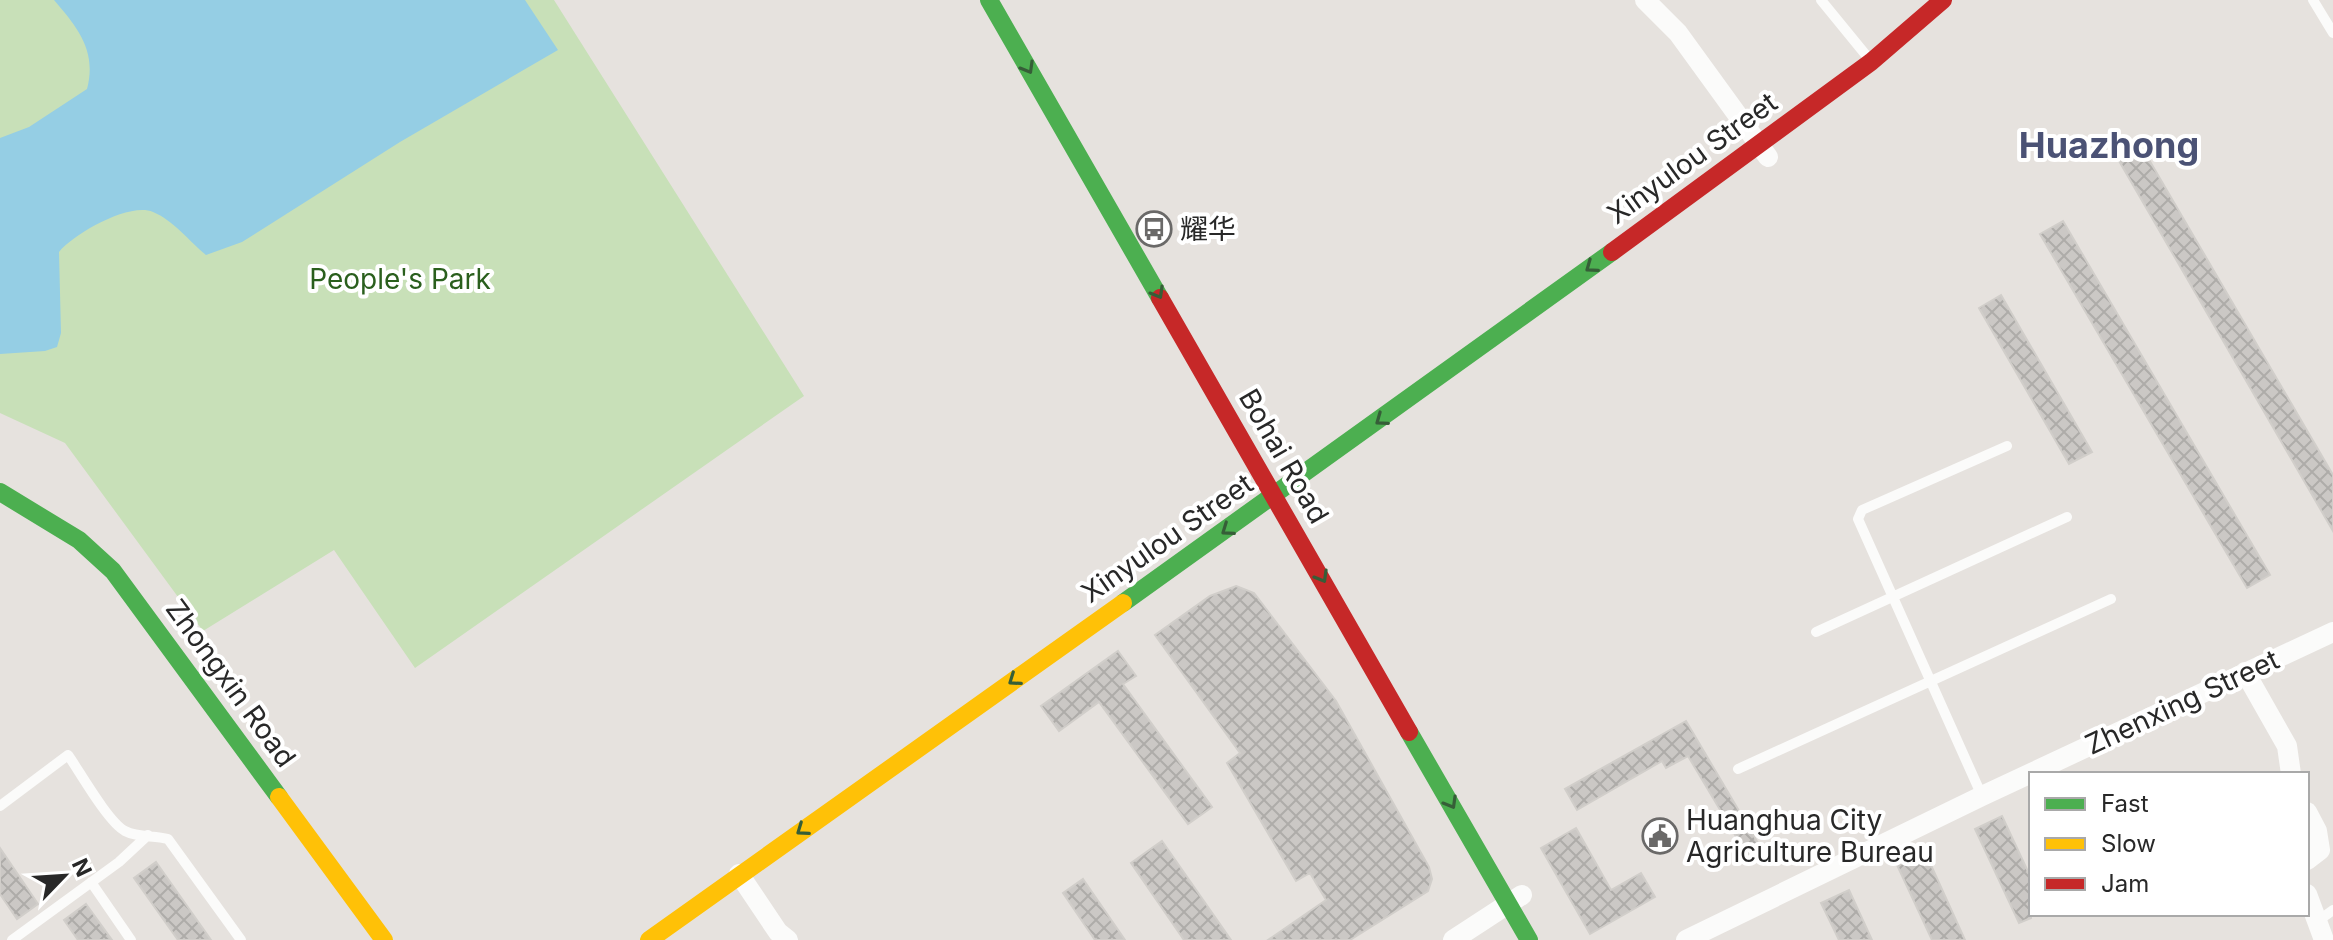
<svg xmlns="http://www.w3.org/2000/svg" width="2333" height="940" viewBox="0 0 2333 940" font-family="Inter,'Noto Sans SC',sans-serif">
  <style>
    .grass { fill: #c8e0b8 }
    .water { fill: #95cee4 }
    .building { fill: url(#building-cross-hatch); stroke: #d1ceca; stroke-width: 2 }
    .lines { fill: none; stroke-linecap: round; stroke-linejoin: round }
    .lane { stroke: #fbfbfa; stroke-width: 10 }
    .street { stroke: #fbfbfa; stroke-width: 20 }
    .fast { stroke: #4caf50; stroke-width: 18 }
    .slow { stroke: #ffc107; stroke-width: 18 }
    .jam { stroke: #c62828; stroke-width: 18 }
    .oneway { stroke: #365e38 }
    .labels { text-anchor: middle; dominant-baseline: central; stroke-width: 8; stroke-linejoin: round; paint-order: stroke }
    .street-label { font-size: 28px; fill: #282828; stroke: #fff }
    .poi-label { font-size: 28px; fill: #282828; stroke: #fff; text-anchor: start }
    .park-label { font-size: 28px; fill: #2a5f1d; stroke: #fff }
    .district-label { font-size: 36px; font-weight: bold; fill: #4b5275; stroke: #fff }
  </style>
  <defs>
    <pattern id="building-cross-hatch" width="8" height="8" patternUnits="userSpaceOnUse" patternTransform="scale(2)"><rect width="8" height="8" fill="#cbc8c5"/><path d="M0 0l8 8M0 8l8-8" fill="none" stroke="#aeaca9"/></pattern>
  </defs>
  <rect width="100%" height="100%" fill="#e6e2de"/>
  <path class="grass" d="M 0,0 L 554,0 L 804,396 L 415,668 L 334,550 L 203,631 L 65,443 L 0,413 Z"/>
  <path class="water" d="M 54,0 L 525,0 L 558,50 L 400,142 L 242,242 L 206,255 C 189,241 173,220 153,212 C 129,202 74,234 59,252 L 61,333 L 57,347 L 45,351 L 0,354 L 0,138 L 29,127 L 87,89 C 97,51 78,28 54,0 Z"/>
  <path class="building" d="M 2141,146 L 2333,475 L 2333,531 L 2118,159 Z
    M 2063,221 L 2270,575 L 2247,588 L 2040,234 Z
    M 2001,295 L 2092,452 L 2069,464 L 1979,308 Z
    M 1236,586 L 1254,593 L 1336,701 L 1429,867 L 1432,879 L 1428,891 L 1350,940 L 1268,940 L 1326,900 L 1310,873 L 1296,881 L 1227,763 L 1240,753 L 1155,635 L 1210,596 Z
    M 1118,651 L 1136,676 L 1123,684 L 1212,807 L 1188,824 L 1099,702 L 1059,731 L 1041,706 Z
    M 1686,721 L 1755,838 L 1761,848 L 1747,855 L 1688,756 L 1666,768 L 1662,761 L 1577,810 L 1565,789 Z
    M 2002,816 L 2031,878 L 2031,918 L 2019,923 L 1975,829 Z
    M 1576,828 L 1611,890 L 1641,873 L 1655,897 L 1590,934 L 1541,848 Z
    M 1162,841 L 1231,940 L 1184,940 L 1131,863 Z
    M 0,848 L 38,904 L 17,919 L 0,894 Z
    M 1925,852 L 1965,940 L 1932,940 L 1897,865 Z
    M 156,862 L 211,940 L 178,940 L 134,878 Z
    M 1083,879 L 1125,940 L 1095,940 L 1063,893 Z
    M 1849,890 L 1872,940 L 1839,940 L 1821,903 Z
    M 86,904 L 112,940 L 78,940 L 64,920 Z"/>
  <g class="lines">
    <path class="lane" d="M 1821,0 L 1870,60
      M 2313,0 L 2333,33
      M 1816,632 L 2067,517
      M 1738,769 L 2111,599
      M 1982,796 L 1858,519 L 1862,510 L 2007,446
      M 0,806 L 68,755 C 80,772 108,822 125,831 C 138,838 154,835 168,839 L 241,940
      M 91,882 L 131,940
      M 2315,923 L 2333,910
      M 12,940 L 119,862 L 148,835"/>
    <path class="street" d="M 1645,0 L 1678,33 L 1768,157
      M 2245,672 L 2287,746 L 2291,774
      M 2307,812 L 2317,831 L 2320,850 L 2307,860
      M 739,874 L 778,932 L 788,940
      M 2307,894 L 2324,940
      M 1453,940 L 1522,895
      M 1686,940 L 1982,796 L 2333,632"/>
    <path class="fast" d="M 989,0 L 1160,298
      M 0,492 L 79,540 L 113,571 L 279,797
      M 1123,603 L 1612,252
      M 1409,732 L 1529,940"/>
    <path class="slow" d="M 279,797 L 384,940
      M 649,940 L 1123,603"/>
    <path class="jam" d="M 1612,252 L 1871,62 L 1943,0
      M 1160,298 L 1409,732"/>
  </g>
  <defs><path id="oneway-chevron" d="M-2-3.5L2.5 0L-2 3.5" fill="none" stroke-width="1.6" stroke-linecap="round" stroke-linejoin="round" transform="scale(2)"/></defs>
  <g class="oneway">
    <use href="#oneway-chevron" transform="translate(1028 68) rotate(60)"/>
    <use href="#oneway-chevron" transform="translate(1591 267) rotate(144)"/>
    <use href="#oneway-chevron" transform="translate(1158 293) rotate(60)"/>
    <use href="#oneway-chevron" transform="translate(1381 420) rotate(144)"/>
    <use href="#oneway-chevron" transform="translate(1227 530) rotate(145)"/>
    <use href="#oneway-chevron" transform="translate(1322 577) rotate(60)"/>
    <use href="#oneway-chevron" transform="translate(1014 680) rotate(145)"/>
    <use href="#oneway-chevron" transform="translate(1451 803) rotate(60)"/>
    <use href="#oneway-chevron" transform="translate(802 830) rotate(145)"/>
  </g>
  <defs>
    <symbol id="bus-ring" viewBox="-11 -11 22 22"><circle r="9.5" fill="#fff" stroke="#6a6968" stroke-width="1.5"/><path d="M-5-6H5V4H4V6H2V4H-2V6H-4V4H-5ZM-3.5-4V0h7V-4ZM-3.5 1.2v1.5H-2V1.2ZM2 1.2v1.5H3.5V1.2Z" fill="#6a6968"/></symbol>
    <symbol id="civic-ring" viewBox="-11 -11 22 22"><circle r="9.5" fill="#fff" stroke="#6a6968" stroke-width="1.5"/><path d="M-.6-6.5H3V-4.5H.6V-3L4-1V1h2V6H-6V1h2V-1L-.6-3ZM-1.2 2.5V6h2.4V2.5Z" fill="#6a6968"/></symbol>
  </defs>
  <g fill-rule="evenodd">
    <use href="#bus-ring" x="1134" y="209" width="40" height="40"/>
    <use href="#civic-ring" x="1640" y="816" width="40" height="40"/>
  </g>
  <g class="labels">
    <g class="street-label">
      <text transform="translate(1692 158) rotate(-36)">Xinyulou Street</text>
      <text transform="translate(1284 456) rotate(60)">Bohai Road</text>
      <text transform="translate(1167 538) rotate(-35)">Xinyulou Street</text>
      <text transform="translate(231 683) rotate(54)">Zhongxin Road</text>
      <text transform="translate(2182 702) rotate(-25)">Zhenxing Street</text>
    </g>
    <g class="poi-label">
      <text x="1180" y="229">耀华</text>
      <text x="1686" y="820">Huanghua City<tspan x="1686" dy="32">Agriculture Bureau</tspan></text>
    </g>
    <g class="park-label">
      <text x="400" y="279">People's Park</text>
    </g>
    <g class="district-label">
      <text x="2109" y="145">Huazhong</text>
    </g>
  </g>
  <rect x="2029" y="772" width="280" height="144" fill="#ffffff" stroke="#a9a9a9" stroke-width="2"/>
  <rect x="2045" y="798" width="40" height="12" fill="#4caf50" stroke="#a9a9a9" stroke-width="2"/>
  <text x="2101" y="812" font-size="24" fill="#282828">Fast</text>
  <rect x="2045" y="838" width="40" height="12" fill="#ffc107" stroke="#a9a9a9" stroke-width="2"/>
  <text x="2101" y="852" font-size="24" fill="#282828">Slow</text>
  <rect x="2045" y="878" width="40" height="12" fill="#c62828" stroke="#a9a9a9" stroke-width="2"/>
  <text x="2101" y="892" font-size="24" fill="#282828">Jam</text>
  <g transform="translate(64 876) rotate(65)" stroke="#ffffff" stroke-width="6" paint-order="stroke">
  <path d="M0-6L14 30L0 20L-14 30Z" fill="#282828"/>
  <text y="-12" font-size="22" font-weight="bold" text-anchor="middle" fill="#282828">N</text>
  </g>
</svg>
